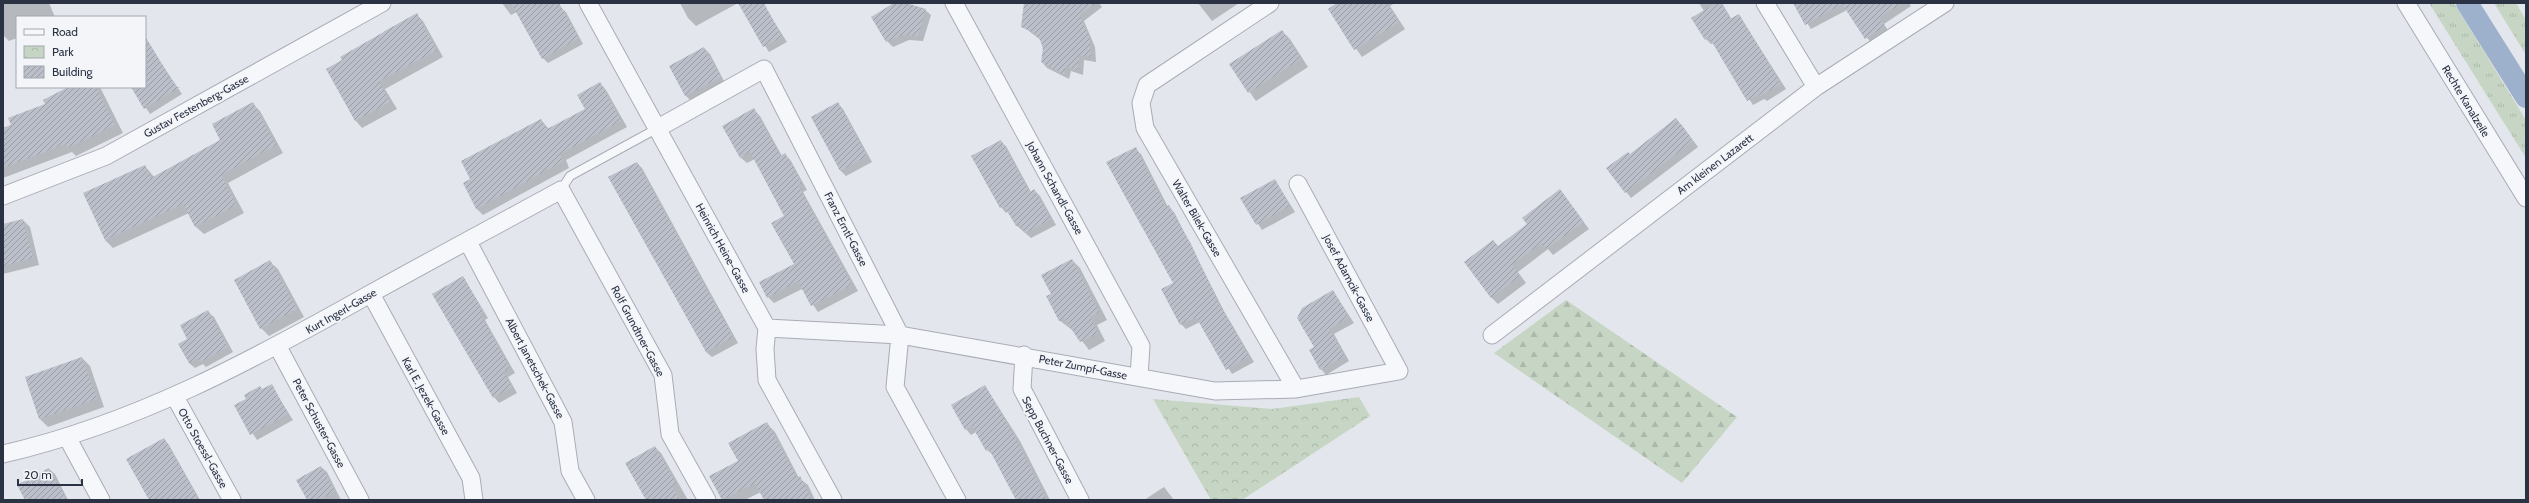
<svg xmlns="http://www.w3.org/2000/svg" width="2529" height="503" viewBox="0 0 2529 503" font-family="Cabin,sans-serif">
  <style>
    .grass { fill: url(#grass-tufts) }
    .forest { fill: url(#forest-firs) }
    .park { fill: url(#park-crowns) }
    .shadow { fill: #0003 }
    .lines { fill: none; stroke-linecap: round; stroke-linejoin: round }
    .canal { stroke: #9eb1cc; stroke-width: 22 }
    .building { fill: url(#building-hatch) }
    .service-casing { stroke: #a8acb6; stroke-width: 10 }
    .minor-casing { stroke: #a8acb6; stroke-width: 19 }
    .service { stroke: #f6f7fa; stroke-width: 8 }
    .minor { stroke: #f6f7fa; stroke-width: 17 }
    .labels { text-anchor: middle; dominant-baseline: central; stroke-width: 4; stroke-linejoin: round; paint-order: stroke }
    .street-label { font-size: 11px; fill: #2a3244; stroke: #f3f5f9 }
  </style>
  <defs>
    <pattern id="grass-tufts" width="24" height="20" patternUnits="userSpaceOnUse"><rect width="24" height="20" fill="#c7d6c4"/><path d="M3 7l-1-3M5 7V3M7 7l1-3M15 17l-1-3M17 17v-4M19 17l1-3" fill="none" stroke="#abb8aa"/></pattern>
    <pattern id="forest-firs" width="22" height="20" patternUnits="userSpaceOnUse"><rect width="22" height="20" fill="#c7d6c4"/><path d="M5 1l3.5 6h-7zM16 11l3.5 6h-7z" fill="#abb8aa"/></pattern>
    <pattern id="park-crowns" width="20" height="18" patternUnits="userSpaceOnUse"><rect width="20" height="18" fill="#c7d6c4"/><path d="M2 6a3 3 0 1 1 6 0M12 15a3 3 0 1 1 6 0" fill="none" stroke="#abb8aa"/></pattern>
    <pattern id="building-hatch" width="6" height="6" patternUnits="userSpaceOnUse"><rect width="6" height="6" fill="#babfc9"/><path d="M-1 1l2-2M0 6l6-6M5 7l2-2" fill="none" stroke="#979ca5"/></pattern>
  </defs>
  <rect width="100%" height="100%" fill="#e3e6ec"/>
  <path class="grass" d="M 2429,3 L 2454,3 L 2526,120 L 2526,158 Z
    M 2494,3 L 2516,3 L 2526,20 L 2526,55 Z"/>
  <path class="forest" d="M 1566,300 L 1737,417 L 1682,483 L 1494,353 Z"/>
  <path class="park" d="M 1359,397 L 1370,416 L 1242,500 L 1211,500 L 1153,399 L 1272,409 Z"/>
  <path class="shadow" d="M 3,3 L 49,3 L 55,17 L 17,17 L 17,38 L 9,41 L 3,35 Z
    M 502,3 L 555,3 L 566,12 L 583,44 L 548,63 L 543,58 L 517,12 L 511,15 Z
    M 680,3 L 738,3 L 696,26 L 688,18 Z
    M 896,3 L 925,10 L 931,15 L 923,41 L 909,40 L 893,47 L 887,41 Z
    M 1025,3 L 1099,3 L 1102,7 L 1084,21 L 1095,47 L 1096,62 L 1084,60 L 1083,75 L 1071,71 L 1069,79 L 1047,68 L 1042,62 L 1044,54 L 1041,40 L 1022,26 Z
    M 1198,3 L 1239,3 L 1212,21 Z
    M 1339,3 L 1395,3 L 1390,6 L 1405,29 L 1362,57 L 1329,9 Z
    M 1699,3 L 1722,3 L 1732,20 L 1739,15 L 1786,89 L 1767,101 L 1764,99 L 1753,105 L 1714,43 L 1711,44 L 1706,39 L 1704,11 Z
    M 1794,3 L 1909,3 L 1911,6 L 1884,24 L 1889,32 L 1871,43 L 1847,10 L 1811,29 Z
    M 768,12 L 787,42 L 769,52 L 750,22 Z
    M 416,14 L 423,21 L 443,57 L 385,89 L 397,109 L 362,128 L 356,121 L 343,61 L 384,34 L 383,32 Z
    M 1282,31 L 1290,39 L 1308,67 L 1256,101 L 1230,64 Z
    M 704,48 L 710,54 L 725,83 L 691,101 L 686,96 L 670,67 Z
    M 155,54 L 182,94 L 150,114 L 132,87 L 145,87 L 145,60 Z
    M 600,83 L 606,90 L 627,127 L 566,160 L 569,168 L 483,215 L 477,209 L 464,183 L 472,179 L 541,120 L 549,129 L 586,109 Z
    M 70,87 L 100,87 L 123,133 L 76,156 L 72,152 L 3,178 L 3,129 L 47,105 Z
    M 252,103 L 260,111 L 283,153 L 228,183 L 244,213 L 204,234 L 196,227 L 189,213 L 113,248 L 105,240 L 145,166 L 154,177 L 222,140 Z
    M 838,104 L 843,109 L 872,162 L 846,176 L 840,170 Z
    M 754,110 L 760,116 L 782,156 L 785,154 L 791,161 L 807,190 L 803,192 L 858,291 L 818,312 L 802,289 L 774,303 L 768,297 L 795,264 L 785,216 L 755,159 L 747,163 L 740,157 Z
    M 1681,124 L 1698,147 L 1631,198 L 1608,168 Z
    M 1000,141 L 1006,146 L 1031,192 L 1034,190 L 1040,196 L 1056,225 L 1031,238 L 1017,226 L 1009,211 L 1006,213 L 1001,207 Z
    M 1135,149 L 1141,154 L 1168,207 L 1174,212 L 1224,311 L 1254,362 L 1232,374 L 1200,322 L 1186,329 L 1181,324 L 1174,283 Z
    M 637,163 L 642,168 L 738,343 L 712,357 L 706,352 Z
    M 1275,180 L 1295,212 L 1262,230 L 1242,199 Z
    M 1560,191 L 1589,229 L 1553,255 L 1548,249 L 1518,272 L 1526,283 L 1498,304 L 1491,297 L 1493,241 L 1499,247 L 1528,225 Z
    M 23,220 L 30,227 L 39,265 L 3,274 L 3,225 Z
    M 1072,260 L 1080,268 L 1107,320 L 1097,325 L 1105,341 L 1089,350 L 1076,333 L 1059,320 L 1053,294 Z
    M 270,262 L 278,269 L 304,317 L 269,336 L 261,328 L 235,281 Z
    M 463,277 L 488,318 L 485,320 L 515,373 L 508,377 L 517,393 L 499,403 L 494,397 Z
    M 1333,291 L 1354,323 L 1334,334 L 1349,361 L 1326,375 L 1321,369 L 1316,348 Z
    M 208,312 L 214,317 L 233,352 L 206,367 L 203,364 L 195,368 L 189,363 L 189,339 Z
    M 82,358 L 90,366 L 104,407 L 48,427 L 40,419 L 26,378 Z
    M 271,385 L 293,420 L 257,440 L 235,406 Z
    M 985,386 L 1020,441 L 1050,500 L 1017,500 L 993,455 L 987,450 L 976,432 L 971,435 L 966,429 Z
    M 767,424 L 775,432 L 799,478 L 808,485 L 815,500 L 765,500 L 761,492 L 745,500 L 723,500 L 710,476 L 739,461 Z
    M 164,439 L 169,445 L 200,500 L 150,500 Z
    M 655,447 L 661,453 L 688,500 L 647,500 Z
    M 321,467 L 327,472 L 341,500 L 308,500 Z
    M 49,469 L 55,474 L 68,500 L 32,500 Z
    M 1164,487 L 1174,500 L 1144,500 Z"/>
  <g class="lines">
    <path class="canal" d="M 2467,3 L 2526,97"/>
  </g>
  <path class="building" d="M 511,3 L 559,3 L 579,38 L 542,59 Z
    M 738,3 L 764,3 L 782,37 L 763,47 Z
    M 894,3 L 906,3 L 926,9 L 918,36 L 903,35 L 886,42 L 871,17 Z
    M 1024,3 L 1096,3 L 1080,15 L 1090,40 L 1091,57 L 1079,55 L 1078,70 L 1066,66 L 1064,75 L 1041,62 L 1043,48 L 1040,40 L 1034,33 L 1021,27 Z
    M 1337,3 L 1387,3 L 1399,22 L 1354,50 L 1328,9 Z
    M 1716,3 L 1721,3 L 1730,19 L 1739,14 L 1781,84 L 1760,96 L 1759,94 L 1747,101 L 1709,37 L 1705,40 L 1691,18 Z
    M 1793,3 L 1902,3 L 1879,18 L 1885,26 L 1865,39 L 1842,4 L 1805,25 Z
    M 417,13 L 437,50 L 379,81 L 390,102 L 355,121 L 326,69 L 342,60 L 340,57 Z
    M 1282,30 L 1301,59 L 1248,93 L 1229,64 Z
    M 145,36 L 176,87 L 180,87 L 144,109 L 131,87 L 145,87 Z
    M 704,47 L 721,77 L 685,96 L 669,66 Z
    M 600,82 L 621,121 L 560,154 L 564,161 L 476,209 L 463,183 L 470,179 L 461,161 L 541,119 L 547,129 L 585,109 L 577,95 Z
    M 68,87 L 96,87 L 115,125 L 67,148 L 65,144 L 3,168 L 3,128 L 11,125 L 8,118 L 45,104 L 43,100 Z
    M 253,102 L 276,145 L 221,175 L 237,205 L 195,227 L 183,204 L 105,240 L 83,193 L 145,165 L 151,178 L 220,140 L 212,124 Z
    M 838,102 L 867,156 L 840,171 L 811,117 Z
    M 754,108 L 780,156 L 785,153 L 802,183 L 798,185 L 852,285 L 811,306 L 798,281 L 767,298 L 759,282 L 794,264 L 771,223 L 784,216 L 750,152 L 740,158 L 722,126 Z
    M 1676,118 L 1693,141 L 1625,193 L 1606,168 L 1628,152 L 1630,154 Z
    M 1001,140 L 1030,192 L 1034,189 L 1051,219 L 1025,233 L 1020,224 L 1016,226 L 1004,206 L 1000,208 L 971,156 Z
    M 1136,147 L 1166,207 L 1169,205 L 1191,244 L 1219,304 L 1249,356 L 1226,370 L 1196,317 L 1180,325 L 1161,289 L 1173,283 L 1106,162 Z
    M 637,162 L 733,337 L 706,352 L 608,177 Z
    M 1275,179 L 1290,206 L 1256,225 L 1240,198 Z
    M 1560,189 L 1584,222 L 1546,249 L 1542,243 L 1512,264 L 1520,276 L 1491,298 L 1464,262 L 1493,240 L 1498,246 L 1527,224 L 1522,218 Z
    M 23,219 L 33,258 L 3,266 L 3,224 Z
    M 1072,259 L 1099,312 L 1090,317 L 1098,333 L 1080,342 L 1064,318 L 1059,321 L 1046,296 L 1051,294 L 1041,275 Z
    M 270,260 L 297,309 L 260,329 L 234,280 Z
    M 463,276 L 484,312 L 480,314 L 510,368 L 503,372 L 512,387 L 493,398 L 432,294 Z
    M 1333,290 L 1349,317 L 1329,329 L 1345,356 L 1320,370 L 1309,350 L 1314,347 L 1297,318 L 1302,308 Z
    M 208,310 L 228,347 L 200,362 L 198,358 L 189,363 L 178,344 L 187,339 L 180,325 Z
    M 82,357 L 97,399 L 39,419 L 25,377 Z
    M 272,384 L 288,414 L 250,435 L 234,405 L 246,399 L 244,395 L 260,386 L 262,389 Z
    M 985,385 L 1014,435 L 1047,500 L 1016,500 L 989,449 L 986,451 L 972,426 L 965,430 L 951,405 Z
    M 767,422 L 797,478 L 800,476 L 812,500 L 764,500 L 755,483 L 722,500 L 709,476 L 738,461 L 728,443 Z
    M 164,438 L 171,450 L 199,500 L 149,500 L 126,459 Z
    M 655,446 L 676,483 L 672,486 L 680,500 L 646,500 L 625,463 Z
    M 321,466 L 335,491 L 319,500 L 307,500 L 296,480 Z
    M 49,468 L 67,500 L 25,500 L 17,485 Z"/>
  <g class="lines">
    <defs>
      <path id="service" d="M 561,190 L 570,176 L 658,128"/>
      <path id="minor" d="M 588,3 L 767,328 L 765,349 L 767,380 L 833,500
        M 954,3 L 1141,346 L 1139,377
        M 1270,3 L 1147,85 L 1141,103 L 1145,128 L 1296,389
        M 1765,3 L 1816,87
        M 2406,3 L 2526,198
        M 658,128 L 764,69 L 900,335 L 895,387 L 957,500
        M 3,196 L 106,156 L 382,3
        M 468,242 L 563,422 L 570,471 L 586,500
        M 371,294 L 471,478 L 474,500
        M 767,328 L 900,335 L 1215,391 L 1296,389 L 1399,371 L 1298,184
        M 1492,335 L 1816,87 L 1945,3
        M 278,347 L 360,500
        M 1024,355 L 1022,389 L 1080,500
        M 175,397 L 232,500
        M 67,437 L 101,500
        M 3,454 C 135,424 253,360 370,294 C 433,259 497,225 561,190 L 663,375 L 670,434 L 707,500"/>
    </defs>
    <use href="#service" class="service-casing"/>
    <use href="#minor" class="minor-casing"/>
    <use href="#service" class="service"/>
    <use href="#minor" class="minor"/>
  </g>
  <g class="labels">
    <g class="street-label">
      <text transform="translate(2466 101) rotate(59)">Rechte Kanalzeile</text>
      <text transform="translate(196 106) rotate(-29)">Gustav Festenberg-Gasse</text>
      <text transform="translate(1715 164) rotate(-37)">Am kleinen Lazarett</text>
      <text transform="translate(1055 188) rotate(61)">Johann Schandl-Gasse</text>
      <text transform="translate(1197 218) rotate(60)">Walter Bilek-Gasse</text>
      <text transform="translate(846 229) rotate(63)">Franz Erntl-Gasse</text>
      <text transform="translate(723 248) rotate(61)">Heinrich Heine-Gasse</text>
      <text transform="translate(1349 278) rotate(62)">Josef Adamcik-Gasse</text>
      <text transform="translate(341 311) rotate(-30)">Kurt Ingerl-Gasse</text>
      <text transform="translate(638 331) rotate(62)">Rolf Grundtner-Gasse</text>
      <text transform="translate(1083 367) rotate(11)">Peter Zumpf-Gasse</text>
      <text transform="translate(535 368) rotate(62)">Albert Janetschek-Gasse</text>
      <text transform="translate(426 396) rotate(61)">Karl E. Jezek-Gasse</text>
      <text transform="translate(319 423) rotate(62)">Peter Schuster-Gasse</text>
      <text transform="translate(1048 440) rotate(62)">Sepp Buchner-Gasse</text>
      <text transform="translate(203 448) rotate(61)">Otto Stoessl-Gasse</text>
    </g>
  </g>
  <rect width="2529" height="503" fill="none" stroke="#2a3244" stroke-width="8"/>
  <rect x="16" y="16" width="130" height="72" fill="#f3f5f9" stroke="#a3a7b1"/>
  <rect x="24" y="29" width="20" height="6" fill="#f6f7fa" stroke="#a3a7b1"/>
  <text x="52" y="36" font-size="12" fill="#2a3244">Road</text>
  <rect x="24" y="46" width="20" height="12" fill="url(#park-crowns)" stroke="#a3a7b1"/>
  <text x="52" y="56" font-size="12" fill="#2a3244">Park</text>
  <rect x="24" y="66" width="20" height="12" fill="url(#building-hatch)" stroke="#a3a7b1"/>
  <text x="52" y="76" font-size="12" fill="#2a3244">Building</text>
  <path d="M18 479v6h64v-6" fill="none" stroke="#2a3244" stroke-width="2"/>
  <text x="24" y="479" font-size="12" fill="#2a3244" stroke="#f3f5f9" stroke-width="3" paint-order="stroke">20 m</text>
</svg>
